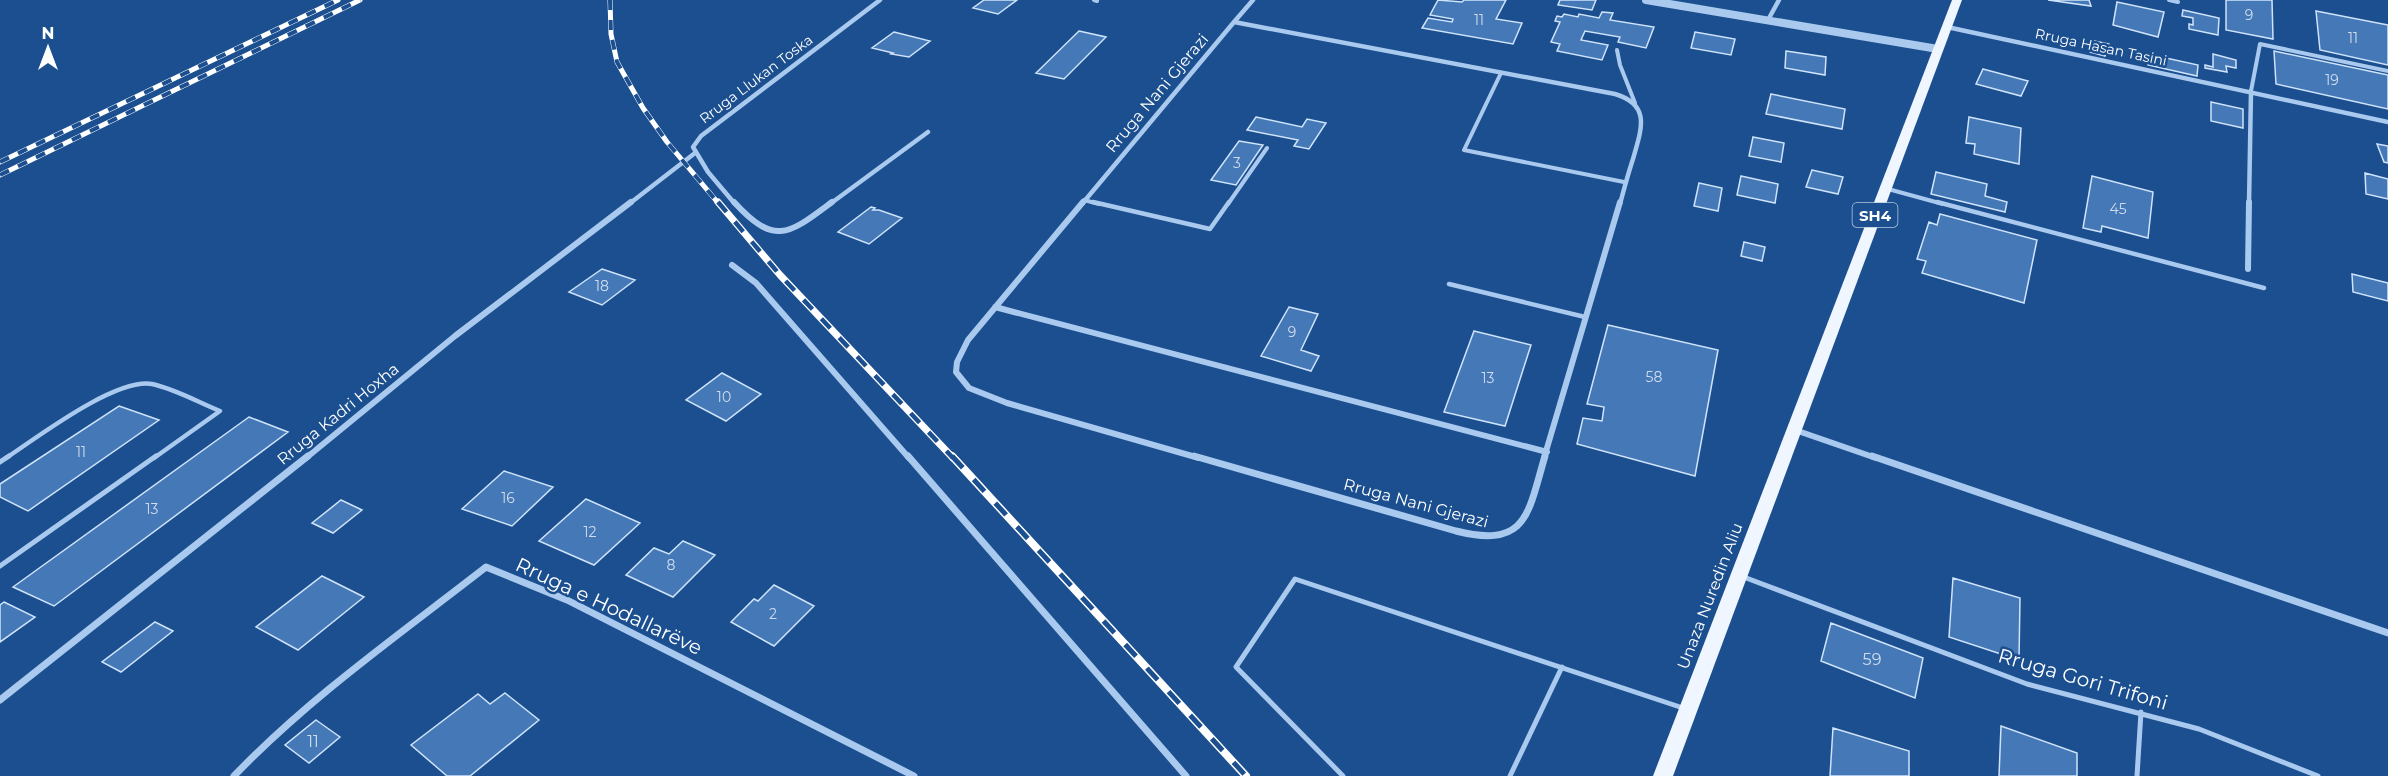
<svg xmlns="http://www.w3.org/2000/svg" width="2388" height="776" viewBox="0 0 2388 776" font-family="Montserrat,sans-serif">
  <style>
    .building { fill: #4478b7; stroke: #cfe3fa; stroke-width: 1.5 }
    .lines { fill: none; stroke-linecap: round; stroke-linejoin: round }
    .service-far2 { stroke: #a9c9ee; stroke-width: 4 }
    .service-far1 { stroke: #a9c9ee; stroke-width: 4.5 }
    .service { stroke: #a9c9ee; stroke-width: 5 }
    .minor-far2 { stroke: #a9c9ee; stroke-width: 4.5 }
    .minor-far1 { stroke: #a9c9ee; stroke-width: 6 }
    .minor { stroke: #a9c9ee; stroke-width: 7 }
    .tertiary { stroke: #a9c9ee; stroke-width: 8 }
    .primary { fill: #f0f6ff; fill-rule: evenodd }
    .rail-far2-casing { stroke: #fff; stroke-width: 5 }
    .rail-far1-casing { stroke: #fff; stroke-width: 7 }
    .rail-casing { stroke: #fff; stroke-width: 8 }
    .rail-far2 { stroke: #1b4f8f; stroke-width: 4; stroke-dasharray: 10; stroke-linecap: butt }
    .rail-far1 { stroke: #1b4f8f; stroke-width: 4.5; stroke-dasharray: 13; stroke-linecap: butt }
    .rail { stroke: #1b4f8f; stroke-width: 5; stroke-dasharray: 16; stroke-linecap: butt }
    .labels { text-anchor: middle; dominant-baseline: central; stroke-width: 5; stroke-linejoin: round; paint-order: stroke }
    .number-label { font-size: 14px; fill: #d0dded }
    .far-street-label { font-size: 14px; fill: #fff; stroke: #1b4f8f }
    .shield { fill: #1b4f8f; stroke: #bbcadd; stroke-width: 1.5 }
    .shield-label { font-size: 15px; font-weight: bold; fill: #fff }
    .street-label { font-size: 16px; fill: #fff; stroke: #1b4f8f }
    .near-number-label { font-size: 16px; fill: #d0dded }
    .near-street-label { font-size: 20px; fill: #fff; stroke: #1b4f8f }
  </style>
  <rect width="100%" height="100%" fill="#1b4f8f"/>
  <path class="building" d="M 984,0 L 1017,0 L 998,14 L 973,8 Z
    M 1438,0 L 1462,2 L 1464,0 L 1506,0 L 1496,19 L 1522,23 L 1513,44 L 1422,28 L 1428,18 L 1452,22 L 1453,19 L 1430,15 Z
    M 1560,0 L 1596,0 L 1592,10 L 1558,5 Z
    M 2048,0 L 2089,0 L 2091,6 Z
    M 2226,0 L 2272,0 L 2273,39 L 2226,30 Z
    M 2117,2 L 2164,12 L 2158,37 L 2113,25 Z
    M 2183,10 L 2219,18 L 2218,35 L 2189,29 L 2189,24 L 2193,25 L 2193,18 L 2182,16 Z
    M 2316,11 L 2388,25 L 2388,65 L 2320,50 Z
    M 1602,12 L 1613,13 L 1610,20 L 1654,27 L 1646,48 L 1618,42 L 1620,37 L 1585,31 L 1581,40 L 1608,45 L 1602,60 L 1557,51 L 1560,44 L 1551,42 L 1560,22 L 1555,21 L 1557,16 L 1562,17 L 1564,14 L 1578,17 L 1579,14 L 1599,18 Z
    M 1079,31 L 1106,37 L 1064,79 L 1036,73 Z
    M 894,32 L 930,41 L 909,57 L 891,54 L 893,53 L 872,48 Z
    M 1695,32 L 1735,39 L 1731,55 L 1691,48 Z
    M 2094,41 L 2109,44 L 2105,56 L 2090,52 Z
    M 1786,51 L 1826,57 L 1825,75 L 1785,68 Z
    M 2274,51 L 2388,75 L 2388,109 L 2276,84 Z
    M 2148,54 L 2198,65 L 2197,76 L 2148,65 Z
    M 2213,54 L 2236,60 L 2236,68 L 2226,66 L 2227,72 L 2205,68 L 2205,65 L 2213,67 Z
    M 1983,69 L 2028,81 L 2021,96 L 1976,84 Z
    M 1771,94 L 1845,109 L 1842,129 L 1766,114 Z
    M 2211,102 L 2243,109 L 2243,128 L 2211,121 Z
    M 1256,117 L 1302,127 L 1307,119 L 1326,123 L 1309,149 L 1294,146 L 1298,140 L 1247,130 Z
    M 1969,117 L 2021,128 L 2019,164 L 1974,154 L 1975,144 L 1966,143 Z
    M 1753,137 L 1784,143 L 1781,162 L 1749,156 Z
    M 1239,141 L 1263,145 L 1236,185 L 1211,180 Z
    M 2377,144 L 2388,146 L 2388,163 L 2384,162 Z
    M 1812,170 L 1843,177 L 1838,194 L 1806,187 Z
    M 1936,172 L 1987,184 L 1985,196 L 2007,202 L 2005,212 L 1931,194 Z
    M 2365,173 L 2388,179 L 2388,199 L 2366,194 Z
    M 1741,176 L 1778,184 L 1775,203 L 1737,195 Z
    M 2092,176 L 2153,192 L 2148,238 L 2102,226 L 2101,232 L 2083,228 Z
    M 1699,183 L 1722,188 L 1718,211 L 1694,206 Z
    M 871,207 L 875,208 L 873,210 L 879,210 L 902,218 L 869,244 L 838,232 Z
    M 1940,214 L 2037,240 L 2024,303 L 1922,273 L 1926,261 L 1917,259 L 1929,222 L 1937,225 Z
    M 1744,242 L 1765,247 L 1762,261 L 1741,256 Z
    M 602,269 L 635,280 L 602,305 L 569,292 Z
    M 2352,274 L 2388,283 L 2388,301 L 2353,292 Z
    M 1289,307 L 1318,314 L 1301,350 L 1319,356 L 1311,371 L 1261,356 Z
    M 1608,325 L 1718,350 L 1695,476 L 1577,444 L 1583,418 L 1602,421 L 1604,407 L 1587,404 Z
    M 1474,331 L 1531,345 L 1505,426 L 1444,412 Z
    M 722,373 L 761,394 L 726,421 L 686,400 Z
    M 119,406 L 159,420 L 28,511 L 0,497 L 0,484 Z
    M 249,417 L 288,432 L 54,606 L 13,587 Z
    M 504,471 L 553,487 L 512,526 L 462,509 Z
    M 586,499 L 640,523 L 594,565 L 539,541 Z
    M 341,500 L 362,510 L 333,533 L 312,523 Z
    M 683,541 L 715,555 L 673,597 L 626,575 L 654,548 L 669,554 Z
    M 322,576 L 364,597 L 298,650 L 256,627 Z
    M 1953,578 L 2020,598 L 2019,660 L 1949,637 Z
    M 774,585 L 814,606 L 774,646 L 731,622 L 754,599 L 758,601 Z
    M 4,602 L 35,617 L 0,642 L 0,605 Z
    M 155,622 L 173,631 L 121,672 L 102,662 Z
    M 1831,623 L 1923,658 L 1915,698 L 1821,661 Z
    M 505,693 L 539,720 L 470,776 L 447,776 L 411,745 L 478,694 L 490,704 Z
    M 316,720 L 340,737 L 309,763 L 285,745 Z
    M 2001,726 L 2077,753 L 2077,776 L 1999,776 Z
    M 1833,728 L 1909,751 L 1909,776 L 1830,776 Z"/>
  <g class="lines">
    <path class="service-far2" d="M 1094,0 L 1097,1
      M 2169,0 L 2178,2
      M 1617,50 L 1620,65 L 1635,103
      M 1501,73 L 1464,150 L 1624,182
      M 2251,91 L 2260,44 L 2388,71
      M 1888,189 L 1943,204
      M 1084,200 L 1099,204
      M 1228,204 L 1267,148"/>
    <path class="service-far1" d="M 1093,202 L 1210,229 L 1229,202
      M 1937,202 L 2264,288
      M 1449,284 L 1585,317
      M 6,458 C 38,437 115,378 152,384 C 175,389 198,402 220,411 L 154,458"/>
    <path class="service" d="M 0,462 L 9,456
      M 0,566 L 156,456
      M 1741,576 L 2027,684 L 2199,729 L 2318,776
      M 1343,776 L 1236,667 L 1295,579 L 1683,708
      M 1510,776 L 1562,667
      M 2137,776 L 2141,712"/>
    <path class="minor-far2" d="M 1768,20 L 1779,0
      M 1234,22 L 1615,94 C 1652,105 1641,130 1633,159 C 1628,174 1624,189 1620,204
      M 1234,22 L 1253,0
      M 1947,27 L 2388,122
      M 629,204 L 695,153
      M 735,204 L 708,172 L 693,147 L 701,136 L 880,0
      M 830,204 L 928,132
      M 1082,204 L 1234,22
      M 2249,204 L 2251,91"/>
    <path class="minor-far1" d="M 734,202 C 775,247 789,234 832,202
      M 1083,202 L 968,340 L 957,362 L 956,372 L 969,388 L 1007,403 L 1199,458
      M 732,265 L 756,283 L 909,458
      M 2248,269 L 2249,202
      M 995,307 L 1547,452
      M 1795,430 L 1876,458
      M 306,458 L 455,336 L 631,202
      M 1544,458 L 1620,202"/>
    <path class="minor" d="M 908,456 L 1186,776
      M 1194,456 L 1456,531 C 1528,549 1528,513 1545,456
      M 1872,456 L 2388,633
      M 0,700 L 308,456
      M 234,776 C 310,697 400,634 486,567 L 567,600 L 914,776"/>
    <path class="tertiary" d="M 1646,0 L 1938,49"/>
    <path class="primary" d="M 1952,0 L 1962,0 L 1673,776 L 1653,776 Z"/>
    <defs>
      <path id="rail-far2" d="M 610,0 L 611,34 L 617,62 L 643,108 L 667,142 L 719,204
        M 0,162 L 338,0
        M 0,175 L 360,0"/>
      <path id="rail-far1" d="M 718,202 L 780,275 L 953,458"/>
      <path id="rail" d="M 952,456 L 1246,776"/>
    </defs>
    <use href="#rail-far2" class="rail-far2-casing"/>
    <use href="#rail-far1" class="rail-far1-casing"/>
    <use href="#rail" class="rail-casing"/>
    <use href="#rail-far2" class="rail-far2"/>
    <use href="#rail-far1" class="rail-far1"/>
    <use href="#rail" class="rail"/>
  </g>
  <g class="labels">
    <g class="number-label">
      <text x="2249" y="15">9</text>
      <text x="1479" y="20">11</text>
      <text x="2353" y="38">11</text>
      <text x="2332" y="80">19</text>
      <text x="1237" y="163">3</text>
      <text x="2118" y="209">45</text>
      <text x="602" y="286">18</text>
      <text x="1292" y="332">9</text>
      <text x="1654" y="377">58</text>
      <text x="1488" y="378">13</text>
      <text x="724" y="397">10</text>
      <text x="81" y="452">11</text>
      <text x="508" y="498">16</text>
      <text x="152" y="509">13</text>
      <text x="590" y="532">12</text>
      <text x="671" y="565">8</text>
      <text x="773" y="614">2</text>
    </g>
    <g class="far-street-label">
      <text transform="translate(2101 47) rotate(12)">Rruga Hasan Tasini</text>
      <text transform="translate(756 79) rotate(-37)">Rruga Llukan Toska</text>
    </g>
    <rect class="shield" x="1852.5" y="203" width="45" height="24" rx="4.5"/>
    <g class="shield-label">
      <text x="1875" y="215">SH4</text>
    </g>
    <g class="street-label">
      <text transform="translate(1157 93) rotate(-50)">Rruga Nani Gjerazi</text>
      <text transform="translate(338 414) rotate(-39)">Rruga Kadri Hoxha</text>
      <text transform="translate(1416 503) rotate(15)">Rruga Nani Gjerazi</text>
      <text transform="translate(1710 596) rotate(-69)">Unaza Nuredin Aliu</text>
    </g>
    <g class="near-number-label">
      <text x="1872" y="659">59</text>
      <text x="313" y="741">11</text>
    </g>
    <g class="near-street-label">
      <text transform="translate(609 606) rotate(25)">Rruga e Hodallarëve</text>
      <text transform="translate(2083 679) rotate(16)">Rruga Gori Trifoni</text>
    </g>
  </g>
  <g transform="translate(48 48)" stroke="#1b4f8f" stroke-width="4.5" paint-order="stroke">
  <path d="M0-4.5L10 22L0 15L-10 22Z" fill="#ffffff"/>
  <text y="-9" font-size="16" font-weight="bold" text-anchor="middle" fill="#ffffff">N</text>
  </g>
</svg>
